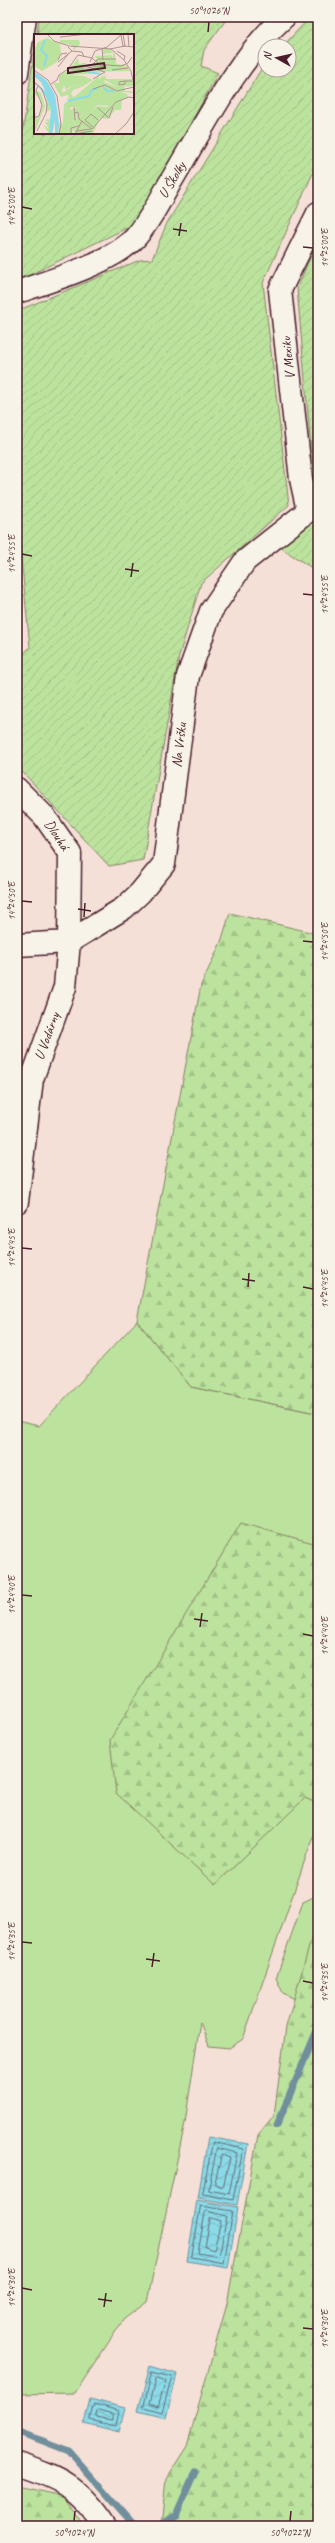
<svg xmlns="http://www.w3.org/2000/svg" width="335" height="2543" viewBox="0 0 335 2543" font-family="Caveat,sans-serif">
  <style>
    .grass { fill: #bce39e; stroke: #838164 }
    .forest { fill: url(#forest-firs); stroke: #838164 }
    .garden { fill: url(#garden-furrows); stroke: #838164 }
    .water { fill: url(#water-waves); stroke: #708f9c }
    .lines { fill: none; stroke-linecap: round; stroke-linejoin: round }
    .shore { stroke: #646a76; stroke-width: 1 }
    .stream { stroke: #708f9c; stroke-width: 7 }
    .street-casing { stroke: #4a1f2b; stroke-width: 25 }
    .street { stroke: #f7f3e8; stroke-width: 22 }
    .ticks { fill: none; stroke: #4a1f2b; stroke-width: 1.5 }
    .labels { text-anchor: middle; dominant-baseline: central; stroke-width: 3.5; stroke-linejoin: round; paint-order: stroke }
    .street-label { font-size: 14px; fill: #4a1f2b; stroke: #f7f3e8 }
    .inset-river { fill: none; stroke: #8adae7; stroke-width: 2 }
    .inset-road { fill: none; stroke: #b19392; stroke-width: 1 }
    .view { fill: #4a1f2b; fill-opacity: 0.15; stroke: #4a1f2b; stroke-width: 2 }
    .inset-edge { fill: none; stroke: #4a1f2b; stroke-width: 2 }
    .neatline { fill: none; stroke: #4a1f2b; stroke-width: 1.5 }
    .ticks-label { font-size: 10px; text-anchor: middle; fill: #4a1f2b }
  </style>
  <defs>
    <pattern id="forest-firs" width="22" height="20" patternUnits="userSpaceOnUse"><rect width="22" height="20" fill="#bce39e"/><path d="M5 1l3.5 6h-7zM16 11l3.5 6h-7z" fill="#a3c288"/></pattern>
    <pattern id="garden-furrows" width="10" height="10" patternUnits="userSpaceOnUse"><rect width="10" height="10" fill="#bce39e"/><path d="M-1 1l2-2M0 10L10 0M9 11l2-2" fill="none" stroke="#a3c288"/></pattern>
    <pattern id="water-waves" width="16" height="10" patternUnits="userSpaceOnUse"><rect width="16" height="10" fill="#8adae7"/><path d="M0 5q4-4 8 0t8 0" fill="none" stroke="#79bbc6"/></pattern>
  </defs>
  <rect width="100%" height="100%" fill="#f5e0d7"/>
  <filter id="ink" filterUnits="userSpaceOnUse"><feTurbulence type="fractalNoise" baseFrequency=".025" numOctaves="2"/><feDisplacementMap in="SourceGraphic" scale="8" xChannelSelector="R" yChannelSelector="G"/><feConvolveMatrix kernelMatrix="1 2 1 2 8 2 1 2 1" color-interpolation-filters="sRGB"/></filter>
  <g filter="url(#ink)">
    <path class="grass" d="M 137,1321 L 191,1387 L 316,1413 L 318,1509 L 313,1543 L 215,1885 L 305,1797 L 318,1804 L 318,1822 L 243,2039 L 229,2048 L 209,2046 L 200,2022 L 185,2123 L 147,2302 L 124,2319 L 75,2393 L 17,2394 L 17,1421 L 39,1426 Z
      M 318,1895 L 318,1993 L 299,2001 L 283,1993 L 276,1978 L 303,1902 Z"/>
    <path class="forest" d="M 230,913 L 318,934 L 318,1804 L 305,1798 L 215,1885 L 116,1793 L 110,1740 L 241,1523 L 313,1543 L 318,1509 L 316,1413 L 191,1387 L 137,1321 L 201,985 L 221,942 Z
      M 318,1915 L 318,2526 L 161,2526 L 166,2479 L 187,2446 L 227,2304 L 258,2135 L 274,2115 L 286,2027 Z
      M 17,2486 L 63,2496 L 84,2526 L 17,2526 Z"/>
    <path class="garden" d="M 39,17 L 228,17 L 204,50 L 201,66 L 218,73 L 137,223 L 17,281 L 17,171 L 35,47 L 35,133 L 133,133 L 133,35 L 37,35 Z
      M 310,17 L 318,17 L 318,162 L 263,283 L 289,505 L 201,583 L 179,656 L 143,860 L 109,866 L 17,766 L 17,661 L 30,647 L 17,517 L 17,311 L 140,260 L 152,259 L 167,223 L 262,68 L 265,65 L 265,70 L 289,70 L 289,46 L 283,46 Z
      M 318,239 L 318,490 L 313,472 L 297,288 Z
      M 318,512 L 318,572 L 281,548 Z"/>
    <path class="water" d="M 208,2137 L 248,2144 L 237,2205 L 198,2198 Z
      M 197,2200 L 238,2207 L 228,2268 L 187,2261 Z
      M 150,2366 L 177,2374 L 166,2418 L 138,2411 Z
      M 90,2399 L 125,2408 L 119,2432 L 84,2423 Z"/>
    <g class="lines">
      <path class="shore" d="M 213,2142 L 243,2149 L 233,2200 L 203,2194 Z
        M 217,2148 L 237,2153 L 229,2194 L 209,2190 Z
        M 222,2155 L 230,2158 L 223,2187 L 215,2184 Z
        M 201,2206 L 233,2211 L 224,2263 L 192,2257 Z
        M 207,2211 L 227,2216 L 219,2257 L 198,2253 L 205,2213 Z
        M 212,2218 L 221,2221 L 214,2250 L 205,2247 L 210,2219 Z
        M 152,2372 L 172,2377 L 162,2412 L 144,2407 Z
        M 158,2378 L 166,2381 L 158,2406 L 150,2403 L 156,2379 Z
        M 94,2404 L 119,2411 L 116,2426 L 90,2420 Z
        M 98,2410 L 113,2414 L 113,2420 L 96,2417 Z"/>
      <path class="stream" d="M 277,2125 L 318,2028
        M 17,2431 L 69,2451 L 135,2526
        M 158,2526 L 176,2515 L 195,2472"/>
      <defs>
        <path id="street" d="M 17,73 L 25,17
          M 17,292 C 50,281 111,263 135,238 C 151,220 162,196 174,176 C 205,124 239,57 284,17
          M 308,511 L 301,479 L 280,290 L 318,213
          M 17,789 L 44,816 L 70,853 L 69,942 L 65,987 L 32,1079 L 17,1202
          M 17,945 L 69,942 L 124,908 L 140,893 L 164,864 L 188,676 L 211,611 L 245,561 L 308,511 L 318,499
          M 17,2464 C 62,2479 78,2486 105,2526"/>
      </defs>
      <use href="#street" class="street-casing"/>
      <use href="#street" class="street"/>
    </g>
  </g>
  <path class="ticks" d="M 208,32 L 209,22M 22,207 L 32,209M 173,229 L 187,231M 179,236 L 181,223M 303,247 L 313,248M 22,554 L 32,556M 125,569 L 139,571M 131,577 L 133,563M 303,594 L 313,595M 22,901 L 32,902M 78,909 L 91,911M 84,917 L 85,903M 303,941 L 313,942M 22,1248 L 32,1249M 242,1279 L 255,1281M 248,1287 L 249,1273M 303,1287 L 313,1289M 22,1595 L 32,1596M 194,1619 L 208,1621M 200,1627 L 202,1613M 303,1634 L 313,1636M 22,1942 L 32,1943M 146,1959 L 160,1961M 152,1967 L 154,1953M 303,1981 L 313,1983M 22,2288 L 32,2290M 98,2299 L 112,2301M 104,2307 L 106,2293M 303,2328 L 313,2329M 74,2521 L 75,2511M 290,2521 L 291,2511"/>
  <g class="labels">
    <g class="street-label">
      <text transform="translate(172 180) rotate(-59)">U Školky</text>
      <text transform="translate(288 358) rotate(-96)">V Mexiku</text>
      <text transform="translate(179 745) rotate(-83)">Na Vršku</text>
      <text transform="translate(57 835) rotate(57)">Dlouhá</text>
      <text transform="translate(47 1036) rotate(-70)">U Vodárny</text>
    </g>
  </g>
  <g transform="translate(34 34)">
    <rect width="100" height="100" fill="#f5e0d7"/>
    <path d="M 44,24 L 45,30 L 53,28 L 50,31 L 50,36 L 43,38 L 36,35 ZM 35,41 L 50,42 L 59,46 L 48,53 L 40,51 L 31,56 L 31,53 L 27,51 ZM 0,47 L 6,53 L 8,56 L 16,72 L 18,77 L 15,100 L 9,90 L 15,95 L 11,88 L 16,88 L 10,86 L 17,85 L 17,76 L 12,78 L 12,63 L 6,53 L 2,49 L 2,52 L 0,51 Z" fill="#bce39e"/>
    <path d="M 13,4 L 26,10 L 27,19 L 23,28 L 8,37 L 0,32 L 0,16 L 4,8 ZM 45,34 L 49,37 L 56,34 L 59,38 L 70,39 L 34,41 L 33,46 L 27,51 L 30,53 L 28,55 L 29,59 L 40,51 L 48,53 L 39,56 L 37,60 L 40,63 L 65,42 L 65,46 L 71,46 L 70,48 L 83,53 L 90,52 L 91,57 L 97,57 L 100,59 L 86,58 L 93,60 L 94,63 L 76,72 L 63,71 L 48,87 L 44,73 L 37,73 L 32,84 L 42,80 L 43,84 L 38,87 L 43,92 L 33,90 L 33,100 L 37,100 L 37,94 L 46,92 L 39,95 L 38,100 L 24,100 L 25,88 L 28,91 L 29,87 L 30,70 L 35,66 L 32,65 L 35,64 L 34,61 L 27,63 L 19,49 L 25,49 L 25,41 L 34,37 L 44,38 ZM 2,56 L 7,59 L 11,72 L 0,100 L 0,85 L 5,83 L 9,71 L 8,68 L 7,73 L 6,64 L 0,60 Z" fill="#bce39e"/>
    <path d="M 26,6 L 45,6 L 46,10 L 40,16 L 38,11 L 26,9 Z" fill="#bce39e"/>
    <path d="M 74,14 L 81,20 L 82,30 L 92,31 L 96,37 L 58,38 L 63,34 L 58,33 L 63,27 L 61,22 L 78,21 L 79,25 L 79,19 L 69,20 L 68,15 ZM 71,39 L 72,45 L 98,45 L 100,52 L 83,53 L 71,46 L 65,46 L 69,41 L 70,44 ZM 88,66 L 87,76 L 81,76 L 74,85 L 66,84 L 59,100 L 38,100 L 41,99 L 39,95 L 46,92 L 37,94 L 37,100 L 33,100 L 33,90 L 43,91 L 38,87 L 43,84 L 43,81 L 33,85 L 33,77 L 44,73 L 48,86 L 63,72 L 73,73 Z" fill="#bce39e"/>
    <path d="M 0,37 L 13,47 L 21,61 L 25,90 L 24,100 L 21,100 L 21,86 L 18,100 L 15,100 L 17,75 L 12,63 L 0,47 L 12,58 L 7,48 L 0,42 Z" fill="#8adae7"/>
    <path class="inset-river" d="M 10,32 L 13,22 L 7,16 L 11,6M 54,38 L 66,40M 69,53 L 73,57 L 80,57M 34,67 L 55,62 L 58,56 L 63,55"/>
    <path class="inset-road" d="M 13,0 L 20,7 L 35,12 L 77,15 L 90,26 L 97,37 L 100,51M 94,0 L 95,13M 87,1 L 89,12 L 100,13M 26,3 L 53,0M 34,13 L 38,17 L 48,18 L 50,23M 68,14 L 69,26M 76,15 L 91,12 L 89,0M 83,17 L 91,22 L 90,26M 44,21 L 58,24 L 71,35M 24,26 L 27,20 L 33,19M 24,28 L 38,17M 56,28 L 61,17 L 73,13 L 88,0M 60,30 L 87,32 L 94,29 L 98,23M 51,32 L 71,38M 57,32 L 64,25 L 82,25M 24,33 L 35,19M 0,36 L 14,46 L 23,62 L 27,90 L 25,100M 78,36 L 94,34M 59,45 L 71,38M 91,47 L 91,50 L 85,51 L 85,48 L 91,47 L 98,47M 0,48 L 8,55 L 13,70 L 12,79 L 3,97M 17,50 L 23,46 L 25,41 L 34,35 L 44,21M 59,55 L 71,51 L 83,57 L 100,53M 0,70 L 1,83M 40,73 L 41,86M 64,74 L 75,84 L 79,73M 40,79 L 44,78 L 45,85 L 58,95M 0,84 L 5,82 L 8,71 L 2,56 L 4,52M 59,93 L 51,86 L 57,80 L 64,86M 58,95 L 82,68 L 95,63 L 100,64M 43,97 L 57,95M 37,100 L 37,94 L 45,92M 41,100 L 58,97M 41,100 L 48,87M 81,100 L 92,90 L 100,78"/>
    <path class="view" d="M 70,29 L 71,34 L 34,39 L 34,34 Z"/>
    <rect width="100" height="100" class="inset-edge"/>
  </g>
  <rect width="335" height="2543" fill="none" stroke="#f7f3e8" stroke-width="44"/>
  <g transform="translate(277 58) rotate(278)"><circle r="19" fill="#f7f3e8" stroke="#b29e9c"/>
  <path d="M0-3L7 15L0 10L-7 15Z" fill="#4a1f2b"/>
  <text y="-6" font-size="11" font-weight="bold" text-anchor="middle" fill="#4a1f2b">N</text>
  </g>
  <rect x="22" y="22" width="291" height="2499" class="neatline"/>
  <g class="ticks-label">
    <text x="209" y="14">50°10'26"N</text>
    <text transform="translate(11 207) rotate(-90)" y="4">14°25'00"E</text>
    <text transform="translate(324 248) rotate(-90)" y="4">14°25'00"E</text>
    <text transform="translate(11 554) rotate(-90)" y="4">14°24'55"E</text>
    <text transform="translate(324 595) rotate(-90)" y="4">14°24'55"E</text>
    <text transform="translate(11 901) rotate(-90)" y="4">14°24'50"E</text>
    <text transform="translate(324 942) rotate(-90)" y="4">14°24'50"E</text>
    <text transform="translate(11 1248) rotate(-90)" y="4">14°24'45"E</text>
    <text transform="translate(324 1289) rotate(-90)" y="4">14°24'45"E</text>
    <text transform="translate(11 1595) rotate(-90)" y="4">14°24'40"E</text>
    <text transform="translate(324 1636) rotate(-90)" y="4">14°24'40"E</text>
    <text transform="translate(11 1942) rotate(-90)" y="4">14°24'35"E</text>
    <text transform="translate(324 1983) rotate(-90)" y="4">14°24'35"E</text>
    <text transform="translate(11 2288) rotate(-90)" y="4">14°24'30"E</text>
    <text transform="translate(324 2329) rotate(-90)" y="4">14°24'30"E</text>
    <text x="74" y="2536">50°10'24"N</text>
    <text x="290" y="2536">50°10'22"N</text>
  </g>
</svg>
